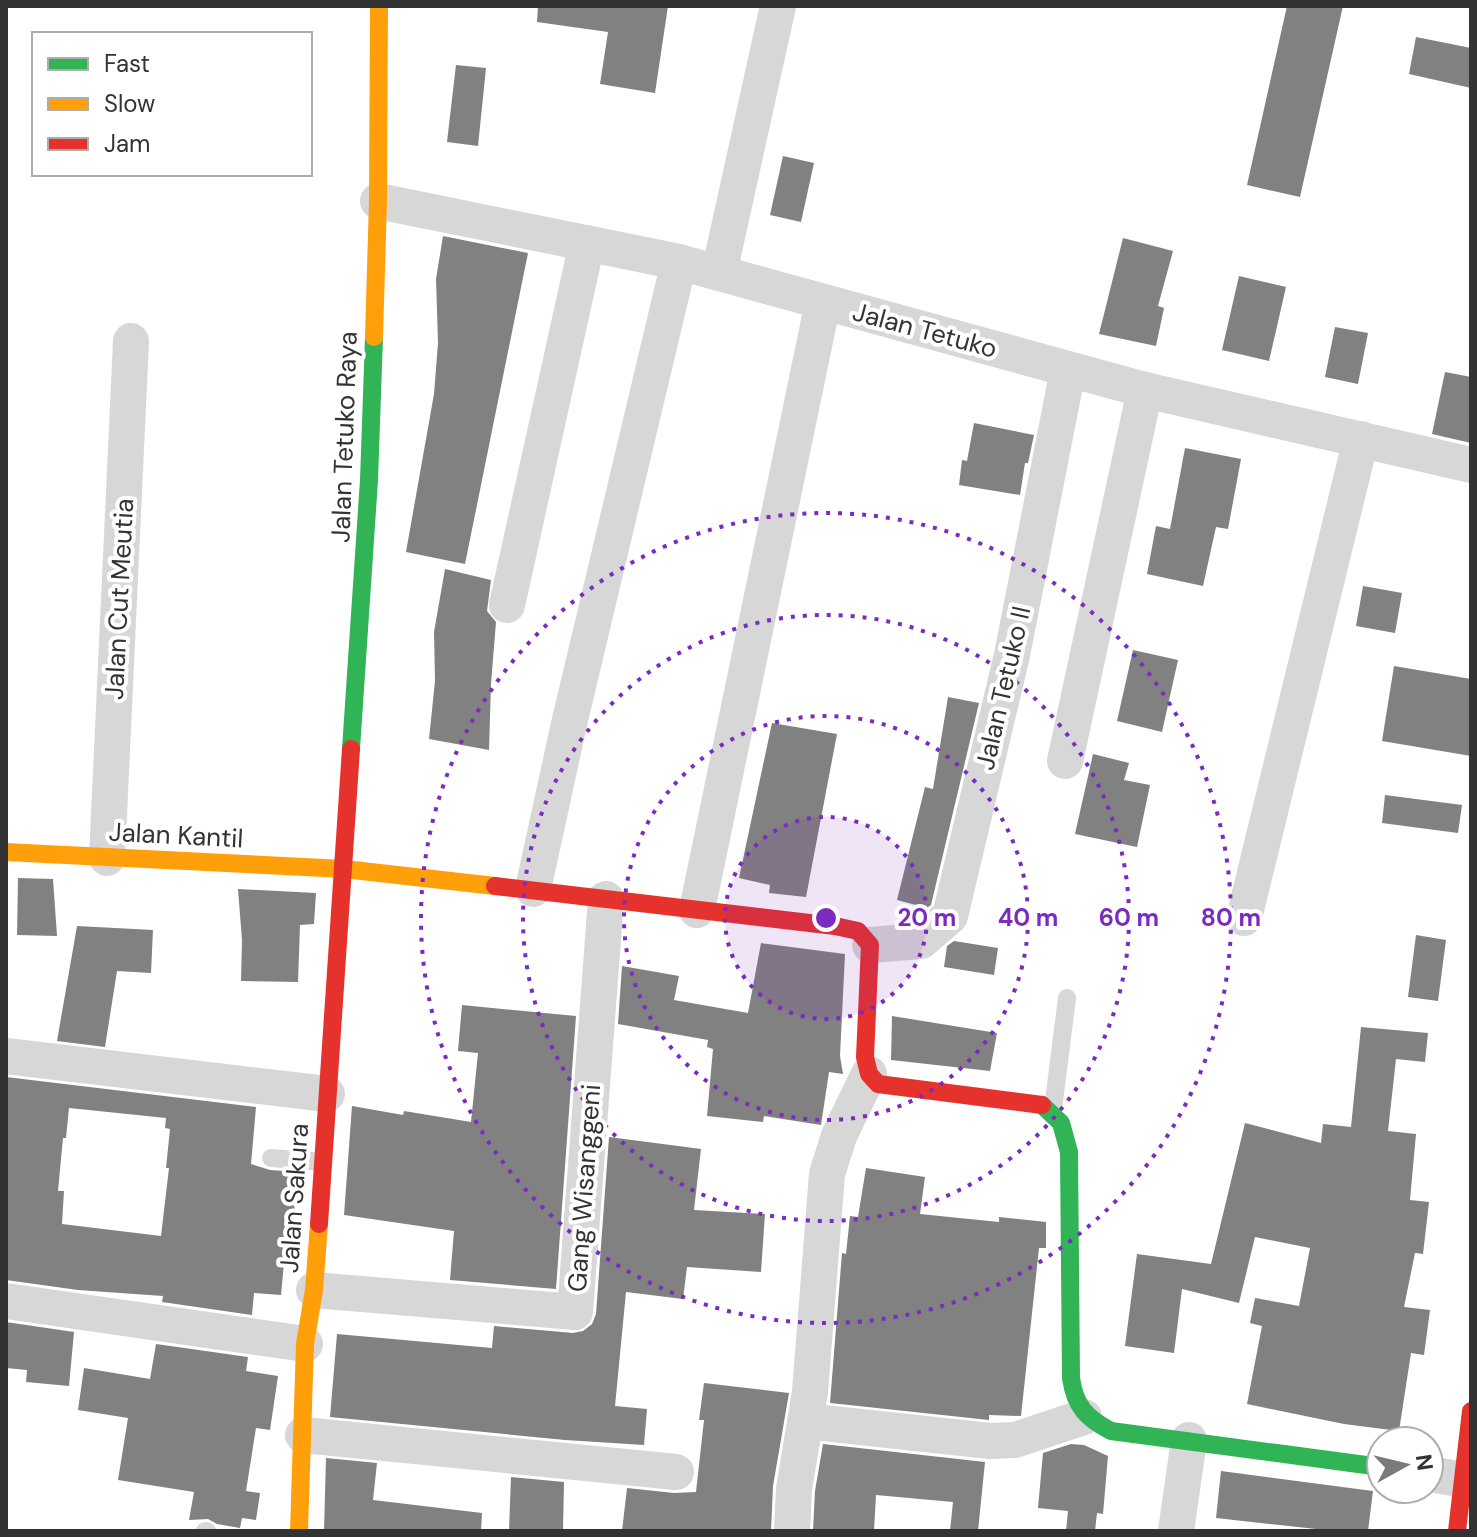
<svg xmlns="http://www.w3.org/2000/svg" width="1477" height="1537" viewBox="0 0 1477 1537" font-family="'DM Sans',sans-serif">
	<rect width="100%" height="100%" fill="#fff"/>
	<!-- building -->
	<g fill="#818181" fill-rule="evenodd">
		<path d="M538,6H668L655,93L600,84L608,32L537,22Z"/>
		<path d="M1287,6H1343L1300,197L1247,185Z"/>
		<path d="M1416,37L1471,48V88L1409,74Z"/>
		<path d="M456,65L486,68L478,146L447,142Z"/>
		<path d="M783,156L814,163L801,222L770,215Z"/>
		<path d="M443,236L528,253L465,564L406,552L434,394L438,343L436,279Z"/>
		<path d="M1123,238L1173,251L1158,306L1164,308L1156,346L1099,334Z"/>
		<path d="M1239,276L1286,287L1269,361L1222,350Z"/>
		<path d="M1335,327L1368,333L1358,384L1325,377Z"/>
		<path d="M1445,372L1471,377V443L1432,434Z"/>
		<path d="M974,423L1034,435L1028,463H1025L1020,495L959,485L962,460L967,461Z"/>
		<path d="M1185,448L1241,459L1228,529L1216,527L1203,586L1147,574L1156,526L1170,529Z"/>
		<path d="M445,569L491,580L487,611L496,622L491,684L489,750L429,739L435,681L434,632Z"/>
		<path d="M1363,586L1402,593L1395,633L1356,626Z"/>
		<path d="M1133,650L1178,660L1162,732L1117,721Z"/>
		<path d="M1394,666L1471,679V756L1382,741Z"/>
		<path d="M948,697L979,703L931,905L927,908L897,900L925,787L933,789Z"/>
		<path d="M772,723L837,734L806,897L769,893L770,885L739,878Z"/>
		<path d="M1093,754L1129,763L1124,780L1150,785L1137,847L1075,834Z"/>
		<path d="M1385,795L1462,805L1458,833L1382,823Z"/>
		<path d="M18,878L53,879L57,936L17,935Z"/>
		<path d="M238,889L316,893L314,924L300,925L298,982L241,981L242,940Z"/>
		<path d="M77,926L153,930L151,973L117,971L105,1047L57,1041Z"/>
		<path d="M1416,935L1446,940L1438,1001L1408,997Z"/>
		<path d="M954,941L998,948L994,975L944,967L947,946Z"/>
		<path d="M761,943L845,954L840,1056L843,1074L829,1072L821,1125L764,1116L763,1122L707,1116L713,1049L707,1047L708,1040L618,1024L622,966L679,976L674,1000L748,1013Z"/>
		<path d="M462,1005L576,1016L556,1289L450,1280L454,1231L344,1215L352,1106L403,1115L404,1111L471,1122L478,1053L458,1051Z"/>
		<path d="M892,1016L997,1033L990,1071L891,1060Z"/>
		<path d="M1361,1027L1428,1033L1425,1062L1396,1059L1388,1131L1416,1134L1410,1200L1429,1202L1423,1254L1415,1253L1404,1307L1430,1310L1424,1355L1411,1353L1399,1431L1344,1424L1247,1404L1262,1326L1250,1323L1255,1298L1299,1306L1310,1248L1255,1237L1239,1303L1182,1289L1174,1353L1125,1346L1137,1254L1211,1264L1245,1123L1321,1143L1323,1124L1351,1127Z"/>
		<path d="M6,1077L256,1107L251,1164L270,1170L297,1172L292,1243L286,1242L281,1295L254,1293L252,1315L162,1302L163,1296L78,1290L6,1280ZM69,1108L166,1118L165,1128L170,1129L166,1168H169L161,1236L62,1224L64,1191H58L63,1138H66Z"/>
		<path d="M609,1137L701,1149L694,1210L765,1214L761,1272L687,1267L683,1299L626,1292L615,1406L647,1409L644,1445L565,1440L330,1417L337,1334L492,1348L494,1326L573,1333L583,1331L592,1324L596,1314Z"/>
		<path d="M866,1168L925,1177L920,1214L999,1222V1217L1046,1222V1248H1039L1021,1416L989,1415V1420L830,1403L842,1253L846,1254L850,1216L858,1217Z"/>
		<path d="M6,1322L74,1332L69,1386L26,1382L27,1370L6,1368Z"/>
		<path d="M156,1344L248,1357L246,1371L278,1376L270,1430L256,1428L246,1491L260,1493L256,1520L242,1518L240,1528L217,1524L208,1519L189,1520L194,1492L118,1480L128,1418L78,1410L84,1368L150,1379Z"/>
		<path d="M704,1383L789,1393L773,1486L771,1531H622L627,1488L674,1493L696,1492L704,1420H699Z"/>
		<path d="M823,1444L985,1462L978,1531H950L953,1502L876,1495L874,1531H813L815,1491Z"/>
		<path d="M1071,1444L1084,1445L1108,1456L1103,1514L1097,1513L1095,1531H1066L1068,1511L1038,1508L1043,1453Z"/>
		<path d="M326,1458L377,1463L373,1500L482,1513L481,1531H324Z"/>
		<path d="M1221,1471L1373,1491L1368,1531H1334L1216,1518Z"/>
		<path d="M511,1477L564,1482L563,1531H509Z"/>
	</g>
	<g fill="none" stroke-linecap="round" stroke-linejoin="round">
		<!-- lane -->
		<g stroke="#d7d7d7" stroke-width="18">
			<path d="M1053,1109L1067,998"/>
			<path d="M271,1158L323,1162"/>
			<path d="M205,1531H207"/>
		</g>
		<!-- street -->
		<g stroke="#d7d7d7" stroke-width="36">
			<path d="M378,201L679,262L1145,390L1471,465"/>
			<path d="M719,273L778,6"/>
			<path d="M507,605L587,243"/>
			<path d="M1065,761L1145,390"/>
			<path d="M107,858L131,341"/>
			<path d="M533,889L569,724L679,262"/>
			<path d="M697,910L823,302"/>
			<path d="M1244,918L1361,439"/>
			<path d="M870,945L921,941L950,916L1012,655L1068,370"/>
			<path d="M6,1056L327,1094"/>
			<path d="M314,1290L575,1312L606,899"/>
			<path d="M6,1301L305,1344"/>
			<path d="M805,1421L990,1441L1015,1440L1084,1417"/>
			<path d="M303,1435L676,1472"/>
			<path d="M1429,1474L1471,1481"/>
			<path d="M792,1531L794,1489L810,1392L827,1174L839,1136L869,1074"/>
			<path d="M1176,1531L1189,1440"/>
		</g>
		<!-- fast -->
		<g stroke="#30b455" stroke-width="18">
			<path d="M351,749L369,480L374,337"/>
			<path d="M1042,1105L1061,1123L1069,1152L1071,1378C1075,1406 1086,1418 1111,1431L1381,1467"/>
		</g>
		<!-- slow -->
		<g stroke="#ff9f0a" stroke-width="18">
			<path d="M374,337L378,201L379,6"/>
			<path d="M6,852L344,869L495,886"/>
			<path d="M299,1531L305,1344L314,1290L319,1224"/>
		</g>
		<!-- jam -->
		<g stroke="#e5322d" stroke-width="18">
			<path d="M495,886L835,926L858,931L870,945L865,1057L869,1074L878,1084L1042,1105"/>
			<path d="M319,1224L351,749"/>
			<path d="M1457,1531L1471,1411"/>
		</g>
	</g>
	<!-- distance rings -->
	<circle cx="826" cy="918" r="101" fill="#7b2cbf" fill-opacity=".12"/>
	<g fill="none" stroke="#7b2cbf" stroke-width="4" stroke-dasharray="4 8">
		<circle cx="826" cy="918" r="101"/>
		<circle cx="826" cy="918" r="202"/>
		<circle cx="826" cy="918" r="303"/>
		<circle cx="826" cy="918" r="405"/>
	</g>
	<g text-anchor="middle" stroke-width="8" stroke-linejoin="round" paint-order="stroke">
		<!-- street labels -->
		<g font-size="26" fill="#333" stroke="#fff">
			<text transform="translate(925 330) rotate(15)" y="9">Jalan Tetuko</text>
			<text transform="translate(344 437) rotate(-88)" y="9">Jalan Tetuko Raya</text>
			<text transform="translate(119 599) rotate(-87)" y="9">Jalan Cut Meutia</text>
			<text transform="translate(1003 688) rotate(-77)" y="9">Jalan Tetuko II</text>
			<text transform="translate(176 835) rotate(3)" y="9">Jalan Kantil</text>
			<text transform="translate(584 1188) rotate(-86)" y="9">Gang Wisanggeni</text>
			<text transform="translate(294 1198) rotate(-86)" y="9">Jalan Sakura</text>
		</g>
	</g>
	<circle cx="826" cy="918" r="12" fill="#7b2cbf" stroke="#fff" stroke-width="4"/>
	<g font-size="24" text-anchor="middle" font-weight="bold" fill="#7b2cbf" stroke="#fff" stroke-width="8" stroke-linejoin="round" paint-order="stroke">
		<text x="927" y="926">20 m</text>
		<text x="1028" y="926">40 m</text>
		<text x="1129" y="926">60 m</text>
		<text x="1231" y="926">80 m</text>
	</g>
	<!-- border -->
	<rect width="1477" height="1537" fill="none" stroke="#333333" stroke-width="16"/>
	<!-- legend -->
	<rect x="32" y="32" width="280" height="144" fill="#ffffff" stroke="#adadad" stroke-width="2"/>
	<rect x="48" y="58" width="40" height="12" fill="#30b455" stroke="#adadad" stroke-width="2"/>
	<text x="104" y="72" font-size="24" fill="#333333">Fast</text>
	<rect x="48" y="98" width="40" height="12" fill="#ff9f0a" stroke="#adadad" stroke-width="2"/>
	<text x="104" y="112" font-size="24" fill="#333333">Slow</text>
	<rect x="48" y="138" width="40" height="12" fill="#e5322d" stroke="#adadad" stroke-width="2"/>
	<text x="104" y="152" font-size="24" fill="#333333">Jam</text>
	<!-- north arrow -->
	<g transform="translate(1405 1465) rotate(82)"><circle r="38" fill="#ffffff" stroke="#adadad" stroke-width="2"/>
	<path d="M0-6L14 30L0 20L-14 30Z" fill="#7a7a7a"/>
	<text y="-12" font-size="22" font-weight="bold" text-anchor="middle" fill="#333333">N</text>
	</g>
</svg>
